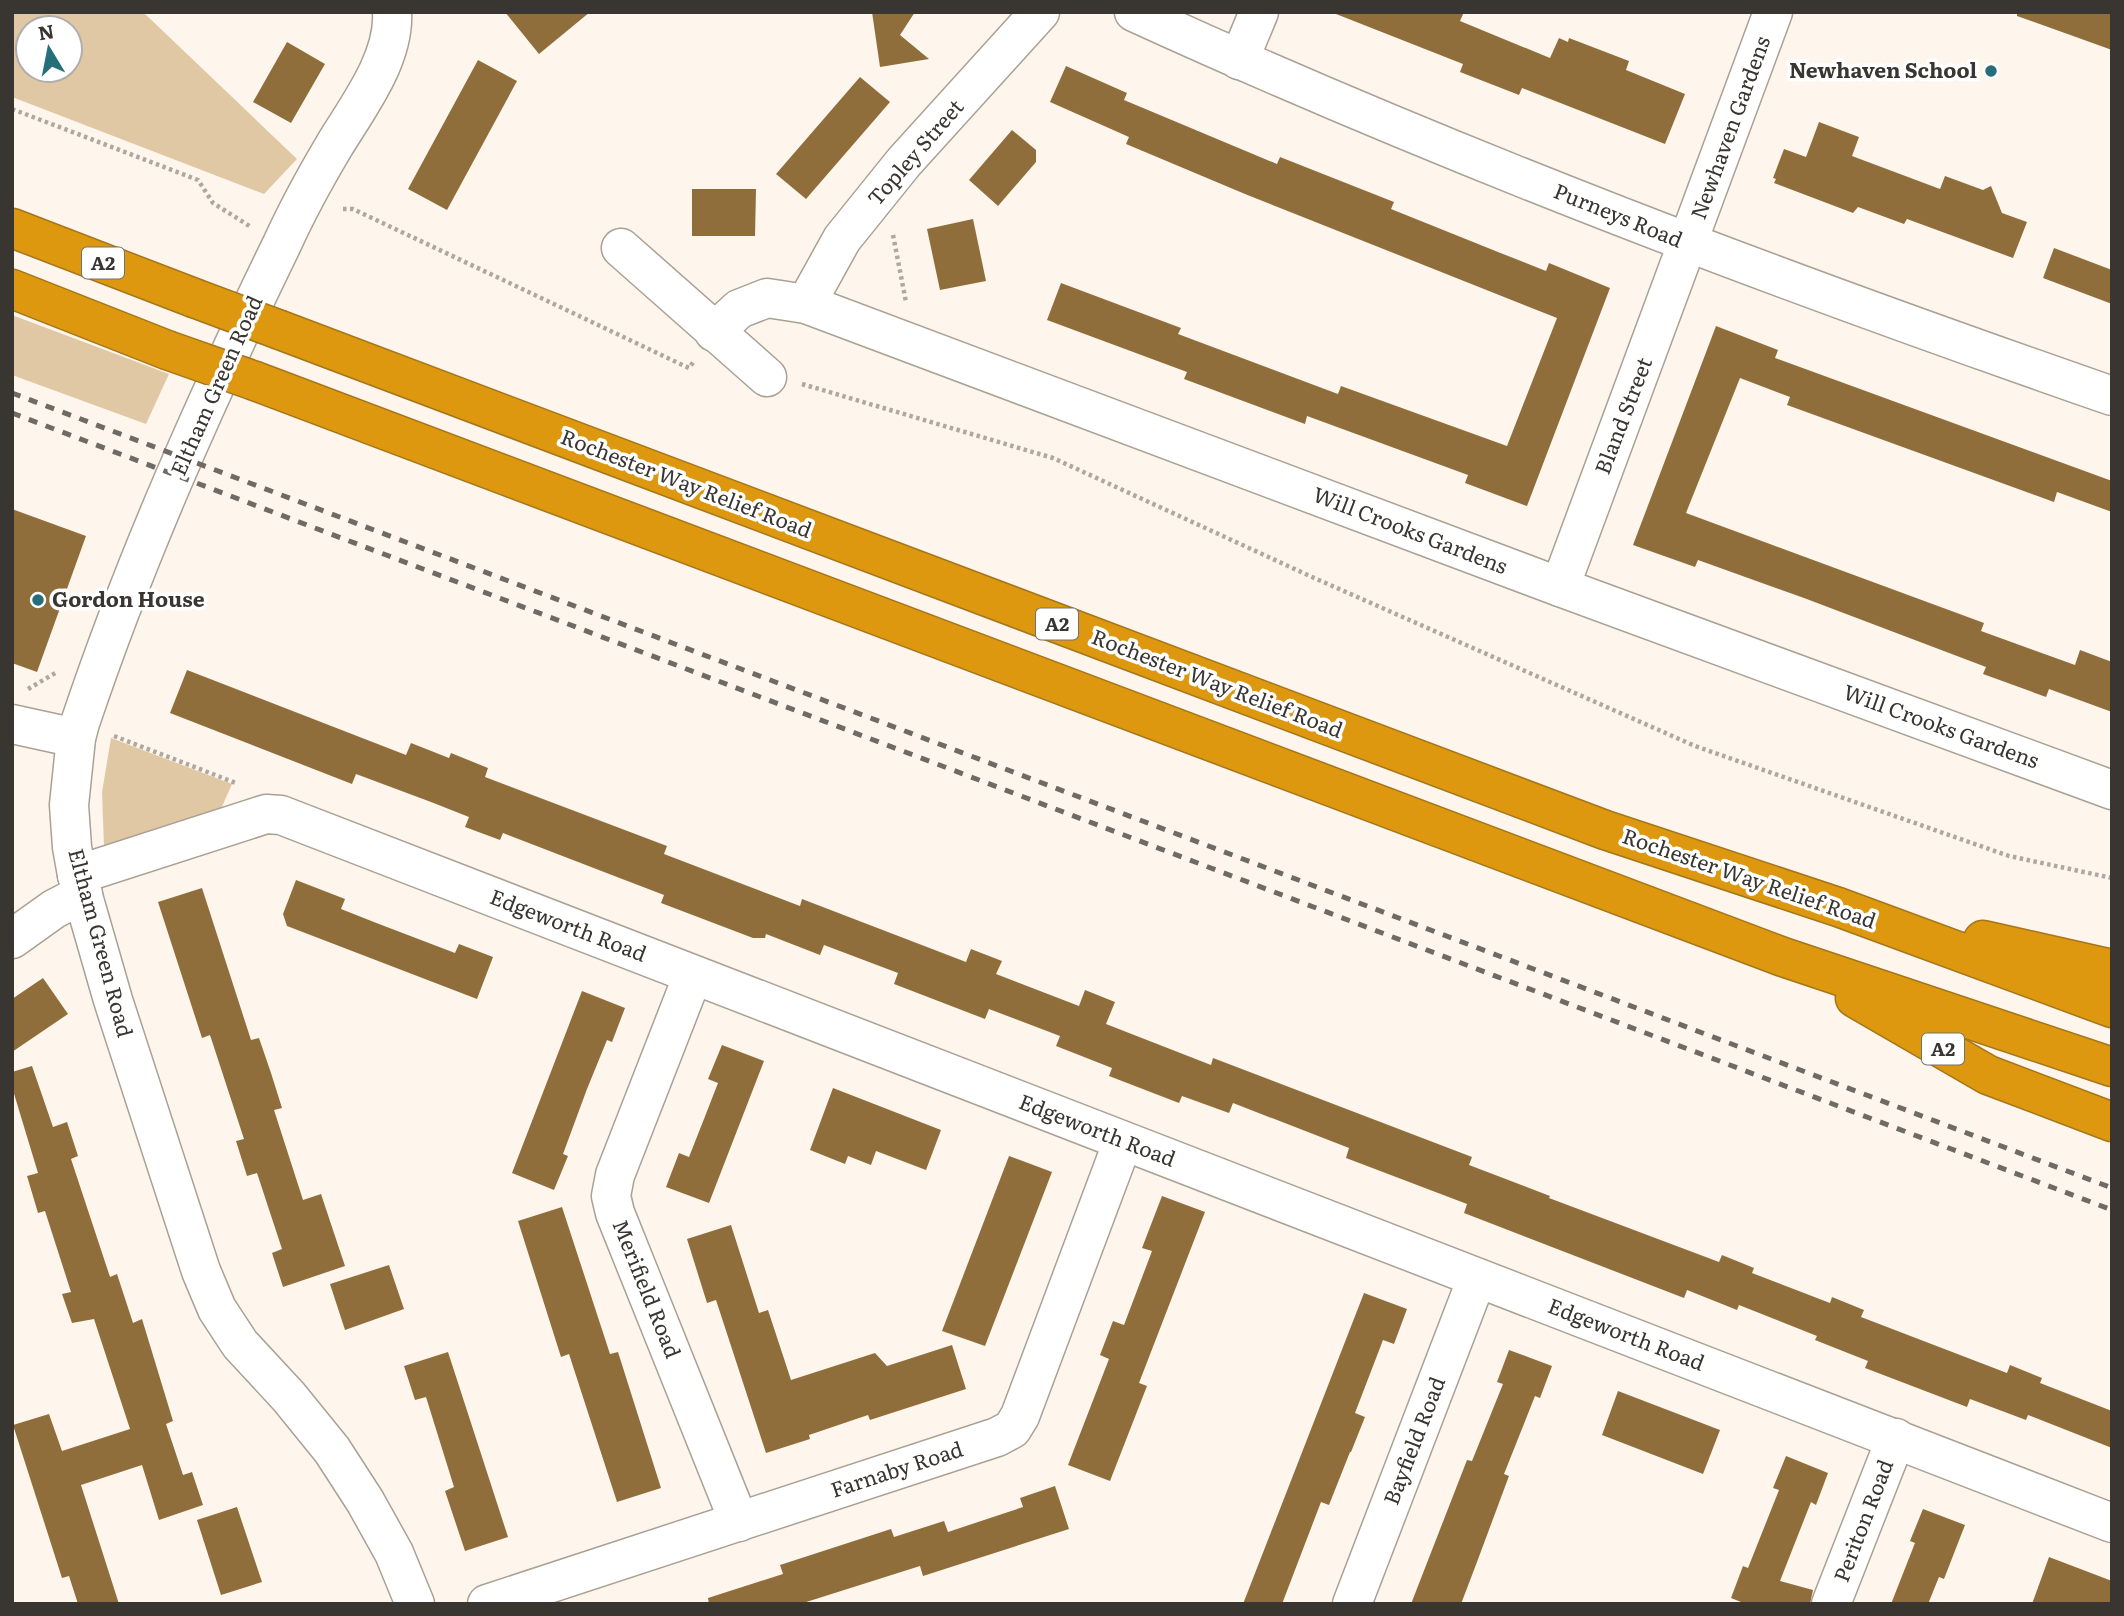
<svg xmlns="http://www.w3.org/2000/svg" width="2124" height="1616" viewBox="0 0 2124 1616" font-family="Literata,serif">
	<rect width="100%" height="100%" fill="#fef6ec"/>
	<!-- green -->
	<g fill="#e1c8a5" fill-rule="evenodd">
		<path d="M12,12H143L297,159L264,194L12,97ZM28,28H70V70H28Z"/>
		<path d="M12,315L169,374L146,424L12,375Z"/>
		<path d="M111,738L232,784L221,809L104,847L102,792Z"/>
	</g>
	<!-- building -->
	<g fill="#8f6e3c">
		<path d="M505,12H590L539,54Z"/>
		<path d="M872,12H915L900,35L929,59L880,67Z"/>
		<path d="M1336,12H1464L1460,21L1550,58L1559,38L1568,42L1569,38L1629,61L1626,70L1685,94L1665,144L1522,88L1519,95L1460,72L1463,64L1336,14Z"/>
		<path d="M2017,12H2112V50L2017,16Z"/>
		<path d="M287,42L325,64L291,123L253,102Z"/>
		<path d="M478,60L517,81L447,210L408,189Z"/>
		<path d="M1066,66L1127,93L1124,100L1277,164L1280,157L1394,202L1391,209L1498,252L1546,271L1549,263L1610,288L1527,506L1465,483L1468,475L1307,416L1305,424L1184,379L1187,372L1047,320L1061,283L1181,328L1178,334L1338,394L1341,386L1507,446L1557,318L1245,194L1126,144L1129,137L1050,102Z"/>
		<path d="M860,77L890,102L806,199L776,174Z"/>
		<path d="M1819,122L1859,137L1852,156L1940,189L1945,176L1983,190L1991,186L2002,213L2027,222L2013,258L1907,219L1904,224L1858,207L1853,213L1774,183L1776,179L1773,178L1784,149L1806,157Z"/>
		<path d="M1012,130L1036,150V162L998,206L969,180Z"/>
		<path d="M692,189H756L755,236H692Z"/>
		<path d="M973,219L986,281L940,290L927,229Z"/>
		<path d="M2054,248L2112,270V304L2043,278Z"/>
		<path d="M1716,326L1778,350L1775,358L2112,481V512L2057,492L2054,502L1787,405L1790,397L1740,378L1686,513L1984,623L1981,631L2075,665L2080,650L2112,662V712L2049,689L2046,697L1983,674L1986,667L1804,598L1698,560L1695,567L1633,545Z"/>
		<path d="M12,509L86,536L37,672L12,663Z"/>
		<path d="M187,670L406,755L411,743L449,758L451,753L488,768L485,777L667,846L664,854L800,906L802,899L966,962L971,949L1002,961L996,974L1079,1006L1085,990L1115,1002L1106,1024L1211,1065L1213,1058L1472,1157L1469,1165L1550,1196L1549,1198L1719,1262L1722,1255L1754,1268L1752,1273L1830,1303L1832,1297L1864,1310L1861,1317L2007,1373L2010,1365L2042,1378L2040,1383L2112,1411V1448L2028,1415L2026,1420L1970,1399L1967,1407L1865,1368L1868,1361L1815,1340L1817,1336L1739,1305L1737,1310L1687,1290L1684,1298L1464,1213L1467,1204L1346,1158L1349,1148L1233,1103L1229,1113L1182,1096L1179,1103L1109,1076L1112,1068L1056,1046L1060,1036L989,1009L985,1019L894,984L898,973L824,945L820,955L766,934L765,938H753L661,903L664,895L617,877L503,833L500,840L465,827L469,817L431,802L356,774L352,784L170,713Z"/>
		<path d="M296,880L345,899L341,909L379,924L455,953L459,944L493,957L477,999L287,926L283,914Z"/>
		<path d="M202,888L251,1040L259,1038L271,1073L282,1108L274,1110L303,1200L321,1194L345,1266L283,1287L272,1253L282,1249L257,1173L247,1176L236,1141L244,1139L210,1035L202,1038L158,902Z"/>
		<path d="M43,978L68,1014L12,1052V999Z"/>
		<path d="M582,991L625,1008L612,1042L607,1040L587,1089L563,1154L568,1156L554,1190L512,1173Z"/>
		<path d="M722,1045L764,1061L709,1203L666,1187L679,1153L689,1157L704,1119L718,1083L708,1079Z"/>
		<path d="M32,1066L53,1127L67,1122L78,1156L71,1159L110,1277L117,1274L133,1323L142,1319L173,1421L166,1424L183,1475L192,1472L203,1505L159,1520L142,1465L81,1485L119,1604H78L69,1576L62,1578L13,1425L49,1414L62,1451L130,1429L94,1319L72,1323L62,1294L71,1292L45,1211L38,1213L27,1176L38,1173L12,1087V1072Z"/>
		<path d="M833,1088L941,1130L926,1170L876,1151L871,1165L848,1156L845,1164L810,1150Z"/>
		<path d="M1009,1156L1052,1172L985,1346L942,1331Z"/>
		<path d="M1162,1196L1205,1212L1139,1383L1147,1386L1110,1481L1068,1465L1109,1359L1100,1355L1113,1321L1124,1325L1152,1251L1142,1248Z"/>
		<path d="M562,1207L610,1354L618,1352L661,1488L617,1502L569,1354L561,1357L518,1221Z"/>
		<path d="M731,1225L759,1313L768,1310L791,1380L875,1353L887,1366L952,1345L966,1389L870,1420L868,1415L809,1435L810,1439L766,1453L716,1300L707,1303L687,1239Z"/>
		<path d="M389,1265L404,1309L345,1330L330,1284Z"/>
		<path d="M1364,1293L1407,1309L1394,1344L1383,1340L1355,1413L1365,1417L1351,1452H1350L1329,1505L1321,1502L1282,1604H1243Z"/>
		<path d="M1509,1350L1552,1366L1540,1398L1535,1396L1504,1474L1509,1476L1477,1562L1461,1604H1411L1467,1460L1472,1461L1503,1384L1497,1382Z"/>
		<path d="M448,1352L508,1537L465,1551L445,1491L454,1487L426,1397L415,1400L404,1366Z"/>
		<path d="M1618,1391L1720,1430L1703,1474L1602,1435Z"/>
		<path d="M1786,1456L1828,1473L1816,1505L1811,1502L1780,1581L1813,1590L1810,1604H1746L1731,1598L1743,1566L1748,1568L1779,1490L1773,1488Z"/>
		<path d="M1055,1486L1069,1529L923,1576L920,1566L800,1604H709L708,1598L783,1574L780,1565L891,1529L894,1537L944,1521L948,1532L1023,1507L1020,1498Z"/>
		<path d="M237,1507L262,1582L221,1595L197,1520Z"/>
		<path d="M1923,1509L1965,1525L1944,1579L1939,1577L1928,1604H1891L1915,1543L1910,1541Z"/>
		<path d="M2049,1557L2112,1581V1604H2032Z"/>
	</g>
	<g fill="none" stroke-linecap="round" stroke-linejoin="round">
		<defs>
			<g id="minor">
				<path d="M392,12C395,59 357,108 334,146C315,178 297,211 282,244C206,400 135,559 80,723L76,738L69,805L72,847L77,875L113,1000L201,1271L217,1309L240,1344L289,1397L332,1450L365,1501L394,1553L415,1604"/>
				<path d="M1134,12C1453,158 1781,281 2112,396"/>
				<path d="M1239,60L1259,12"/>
				<path d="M621,248L767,377"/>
				<path d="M806,304L842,239L904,162L1040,12"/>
				<path d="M714,332L739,309L767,298L806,304L1560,587L2112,790"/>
				<path d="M1560,587L1773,12"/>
				<path d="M12,724L76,738"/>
				<path d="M77,875L266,814L281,815L2112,1523"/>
				<path d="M12,939L54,909L83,894"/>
				<path d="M693,975L615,1175L611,1196L615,1213L739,1522"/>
				<path d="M487,1604L997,1437L1012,1429L1020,1416L1123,1141"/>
				<path d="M1352,1604L1477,1278"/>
				<path d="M1831,1604L1896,1438"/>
			</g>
			<g id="highway">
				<path d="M12,228L194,298"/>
				<path d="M12,289L167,350"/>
				<path d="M280,330L1605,830L1838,907L2112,1008"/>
				<path d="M255,381L1783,957L2112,1067"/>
				<path d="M1983,940L2112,969"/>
				<path d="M1855,998L1988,1075L2112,1122"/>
			</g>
		</defs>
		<!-- minor casing -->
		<use href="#minor" stroke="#aaa194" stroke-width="41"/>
		<!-- highway casing -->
		<use href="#highway" stroke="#a4751b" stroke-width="41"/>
		<!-- path -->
		<g stroke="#aea8a0" stroke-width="4.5" stroke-dasharray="3.5 3.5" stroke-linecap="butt">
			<path d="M12,109L198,180L213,203L251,227"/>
			<path d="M343,209H353L689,368L694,361"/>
			<path d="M893,235L906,302"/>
			<path d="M802,384L1053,458L1312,577L1695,746L2009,856L2112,878"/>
			<path d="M28,689L57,672"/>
			<path d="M114,736L236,783"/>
		</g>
		<!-- minor -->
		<use href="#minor" stroke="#fff" stroke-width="38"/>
		<!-- highway -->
		<use href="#highway" stroke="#dd980f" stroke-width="38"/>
		<!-- rail -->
		<g stroke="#6f6a64" stroke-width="5" stroke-dasharray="9 9" stroke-linecap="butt">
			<path d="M12,393L2112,1188"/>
			<path d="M12,413L2112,1210"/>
		</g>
		<defs>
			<g id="highway-bridge">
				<path d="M194,298L280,330"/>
				<path d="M167,350L255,381"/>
			</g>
		</defs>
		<!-- highway-bridge casing -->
		<use href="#highway-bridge" stroke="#a4751b" stroke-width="41" stroke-linecap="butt"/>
		<!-- highway-bridge -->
		<use href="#highway-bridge" stroke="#dd980f" stroke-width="38"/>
	</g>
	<!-- markers -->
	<g fill="#276e7b" stroke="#fff" stroke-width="2.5">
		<circle cx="1991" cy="71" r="7"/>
		<circle cx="38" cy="600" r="7"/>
	</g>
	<g text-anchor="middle" stroke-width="7" stroke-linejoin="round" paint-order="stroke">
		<!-- shield labels -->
		<g fill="#fff" stroke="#74726e" stroke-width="2">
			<rect x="82" y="247.5" width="42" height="31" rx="5"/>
			<rect x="1036" y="608.5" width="42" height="31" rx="5"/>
			<rect x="1922" y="1033.5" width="42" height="31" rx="5"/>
		</g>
		<g font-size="19" font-weight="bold" fill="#393530">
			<text x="103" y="270">A2</text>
			<text x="1057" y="631">A2</text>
			<text x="1943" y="1056">A2</text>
		</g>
		<!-- poi labels -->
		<g font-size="21" font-weight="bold" fill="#393530" stroke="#fff" text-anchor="end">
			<text x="1977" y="78">Newhaven School</text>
			<text x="52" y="607" text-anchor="start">Gordon House</text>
		</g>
		<!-- street labels -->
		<g font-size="21" fill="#393530" stroke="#fff">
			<text transform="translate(1731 128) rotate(-70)" y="7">Newhaven Gardens</text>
			<text transform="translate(916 153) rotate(-49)" y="7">Topley Street</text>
			<text transform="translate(1618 216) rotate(22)" y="7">Purneys Road</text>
			<text transform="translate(217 386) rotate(-66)" y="7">Eltham Green Road</text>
			<text transform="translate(1624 416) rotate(-69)" y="7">Bland Street</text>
			<text transform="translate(686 484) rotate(21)" y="7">Rochester Way Relief Road</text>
			<text transform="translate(1410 531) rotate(21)" y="7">Will Crooks Gardens</text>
			<text transform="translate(1217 684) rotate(21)" y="7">Rochester Way Relief Road</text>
			<text transform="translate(1941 727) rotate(20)" y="7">Will Crooks Gardens</text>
			<text transform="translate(1749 879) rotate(19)" y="7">Rochester Way Relief Road</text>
			<text transform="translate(568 926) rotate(21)" y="7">Edgeworth Road</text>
			<text transform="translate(100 943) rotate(75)" y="7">Eltham Green Road</text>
			<text transform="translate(1097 1131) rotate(21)" y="7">Edgeworth Road</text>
			<text transform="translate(646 1289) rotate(68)" y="7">Merifield Road</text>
			<text transform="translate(1626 1335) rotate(21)" y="7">Edgeworth Road</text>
			<text transform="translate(1415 1441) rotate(-69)" y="7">Bayfield Road</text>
			<text transform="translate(897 1470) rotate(-18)" y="7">Farnaby Road</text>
			<text transform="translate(1864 1521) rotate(-69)" y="7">Periton Road</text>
		</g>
	</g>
	<!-- border -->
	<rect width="2124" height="1616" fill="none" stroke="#393530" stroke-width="28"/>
	<!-- north arrow -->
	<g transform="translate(49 49) rotate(350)"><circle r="33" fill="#ffffff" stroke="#b0aeac" stroke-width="2"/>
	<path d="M0-5L12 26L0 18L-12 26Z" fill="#276e7b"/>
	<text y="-10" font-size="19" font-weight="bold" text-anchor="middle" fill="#393530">N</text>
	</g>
</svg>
